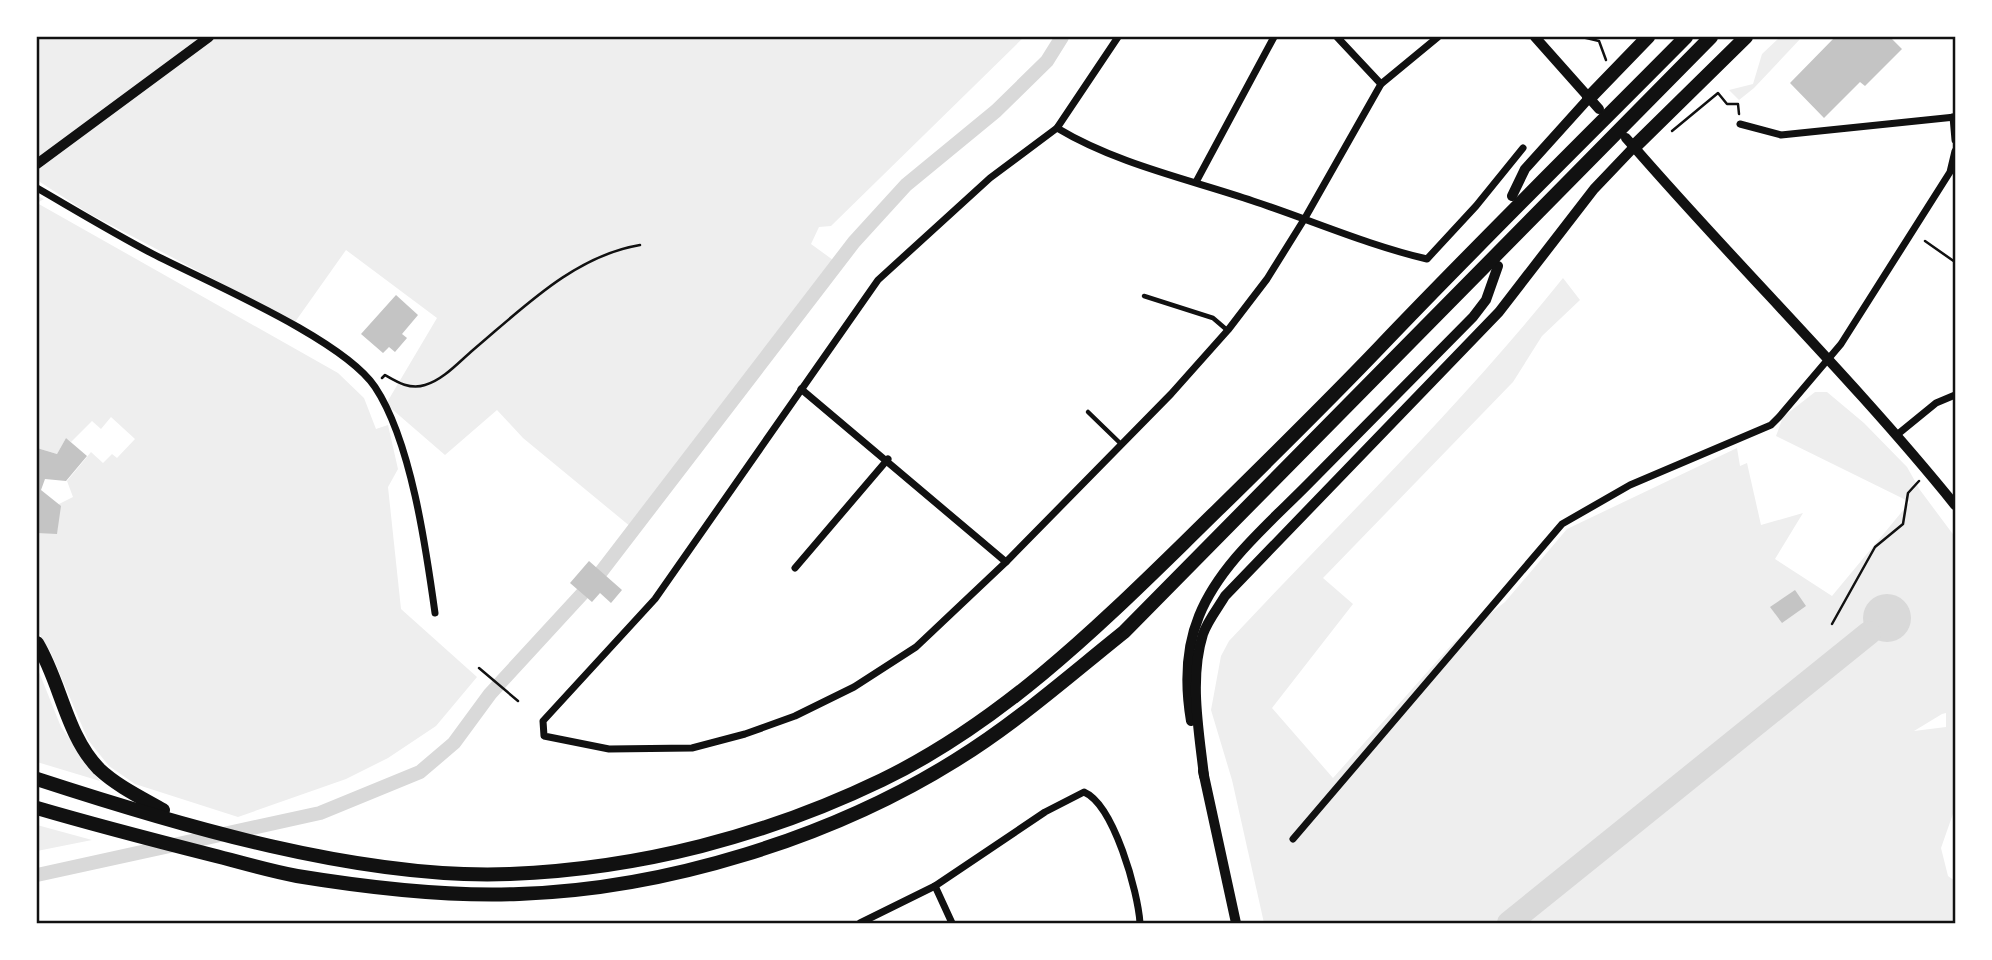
<svg xmlns="http://www.w3.org/2000/svg" width="1992" height="960" viewBox="0 0 1992 960" font-family="'Noto Sans',sans-serif">
	<rect width="100%" height="100%" fill="#fff"/>
	<!-- green -->
	<g fill="#eee" fill-rule="evenodd">
		<path d="M37,37H1024L831,226L819,227L811,244L833,260L631,527L523,438L497,410L445,455L386,404L437,318L346,250L295,322L88,213L40,182L37,178Z"/>
		<path d="M1780,37H1802L1754,88L1739,100L1729,90L1753,84L1762,54Z"/>
		<path d="M37,196L44,199L37,203L338,373L364,398L376,429L388,425L398,469L388,487L401,609L477,677L436,726L388,758L346,779L238,817L135,784L109,766L88,740L51,653L37,630V533H57L59,504L73,497L67,481L91,452L103,463L112,454L117,458L135,439L111,417L101,429L92,421L71,442L66,438L57,454L37,448Z"/>
		<path d="M1563,278L1580,300L1542,336L1513,382L1323,578L1353,604L1272,708L1333,778L1454,642L1505,602L1567,529L1737,448L1740,466L1747,463L1761,525L1803,513L1775,559L1832,596L1910,502L1776,436L1783,417L1815,392H1827L1864,423L1907,467L1920,490L1955,537V808L1941,848L1948,876L1955,881V923H1264L1232,780L1211,710L1221,656L1229,641C1341,521 1460,407 1563,278ZM1946,713V727L1914,731L1942,714Z"/>
		<path d="M37,667L61,727L100,781L37,762Z"/>
		<path d="M37,825L92,840L37,851Z"/>
	</g>
	<!-- water -->
	<circle fill="#d9d9d9" cx="1887" cy="618" r="24"/>
	<g fill="none" stroke-linecap="round" stroke-linejoin="round">
		<!-- canal -->
		<g stroke="#d9d9d9" stroke-width="14">
			<path d="M601,572L854,242L906,185L996,111L1047,61L1062,37"/>
			<path d="M37,875L320,813L420,772L454,743L490,694L582,594"/>
		</g>
		<!-- river -->
		<path stroke="#d9d9d9" stroke-width="24" d="M1509,923L1869,633"/>
	</g>
	<!-- building -->
	<g fill="#c4c4c4">
		<path d="M1835,37H1890L1902,49L1865,86L1860,82L1824,118L1790,83Z"/>
		<path d="M396,295L418,315L402,334L407,338L395,352L389,347L383,353L361,334Z"/>
		<path d="M66,438L87,456L66,481L45,479L41,490L61,506L57,534L37,533V448L57,454Z"/>
		<path d="M589,561L622,590L611,603L600,593L592,602L570,583Z"/>
		<path d="M1795,590L1806,606L1782,623L1770,607Z"/>
	</g>
	<g fill="none" stroke-linecap="round" stroke-linejoin="round">
		<!-- path -->
		<g stroke="#111" stroke-width="2.5">
			<path d="M1582,37L1599,41L1606,60"/>
			<path d="M1672,131L1718,93L1727,104H1738L1739,114"/>
			<path d="M1925,241L1955,262"/>
			<path d="M382,378L385,375C397,382 410,390 425,385C443,380 459,362 473,350C523,308 574,256 640,245"/>
			<path d="M1832,624L1875,547L1903,524L1908,493L1919,481"/>
			<path d="M479,668L518,701"/>
		</g>
		<!-- service -->
		<g stroke="#111" stroke-width="4.5">
			<path d="M1144,296L1213,318L1227,330"/>
			<path d="M1088,412L1120,443"/>
		</g>
		<!-- minor -->
		<g stroke="#111" stroke-width="7">
			<path d="M1118,37L1057,128L990,178L878,280L655,599L543,721L544,736L609,749L692,748L745,734L795,716L854,687L916,647L1006,562L1171,394L1228,330L1267,279L1305,218L1381,84L1438,37"/>
			<path d="M1337,37L1381,84"/>
			<path d="M1953,117L1955,140"/>
			<path d="M1740,124L1781,135L1955,117"/>
			<path d="M1057,128C1117,164 1188,179 1253,201C1311,220 1367,245 1427,259L1476,206L1523,148"/>
			<path d="M1196,182L1274,37"/>
			<path d="M37,188C75,210 113,233 153,254C207,282 343,339 375,387C411,441 426,548 435,613"/>
			<path d="M801,389L1006,562"/>
			<path d="M1898,434L1936,403L1955,395"/>
			<path d="M795,568L888,459"/>
			<path d="M1293,839L1562,524L1630,485L1771,425L1779,417L1841,344L1950,172L1955,151"/>
			<path d="M935,886L952,923"/>
			<path d="M860,923L935,886L1045,812L1084,792C1114,805 1138,892 1140,923"/>
		</g>
		<!-- tertiary -->
		<path stroke="#111" stroke-width="10" d="M1634,147C1739,268 1854,380 1955,505"/>
		<!-- secondary -->
		<g stroke="#111" stroke-width="10">
			<path d="M1535,37L1599,109"/>
			<path d="M37,164L209,37"/>
			<path d="M1512,196L1525,169L1589,98"/>
			<path d="M1191,721C1185,685 1185,650 1199,616C1220,563 1272,521 1311,481C1365,426 1419,371 1473,317L1486,300L1498,266"/>
			<path d="M1203,771L1236,923"/>
			<path d="M1204,776C1199,731 1189,679 1203,634C1208,620 1218,608 1225,596L1499,312L1594,189L1634,147L1626,138"/>
		</g>
		<!-- trunk -->
		<g stroke="#111" stroke-width="14">
			<path d="M1589,98L1648,37"/>
			<path d="M1634,147L1746,37"/>
			<path d="M37,643C61,683 66,735 99,769C117,786 142,798 163,810"/>
			<path d="M37,779C178,825 361,880 510,874C639,869 766,836 882,780C998,724 1093,632 1184,543C1250,478 1316,414 1380,347C1480,242 1584,140 1686,37"/>
			<path d="M37,808C95,825 153,840 212,855C240,862 269,871 297,876C370,888 445,897 519,894C666,889 831,838 956,760C1016,723 1069,676 1124,632L1711,37"/>
		</g>
	</g>
	<!-- border -->
	<rect width="1992" height="960" fill="none" stroke="#ffffff" stroke-width="77"/>
	<rect x="38" y="38" width="1916" height="884" fill="none" stroke="#111" stroke-width="2.5"/>
</svg>
